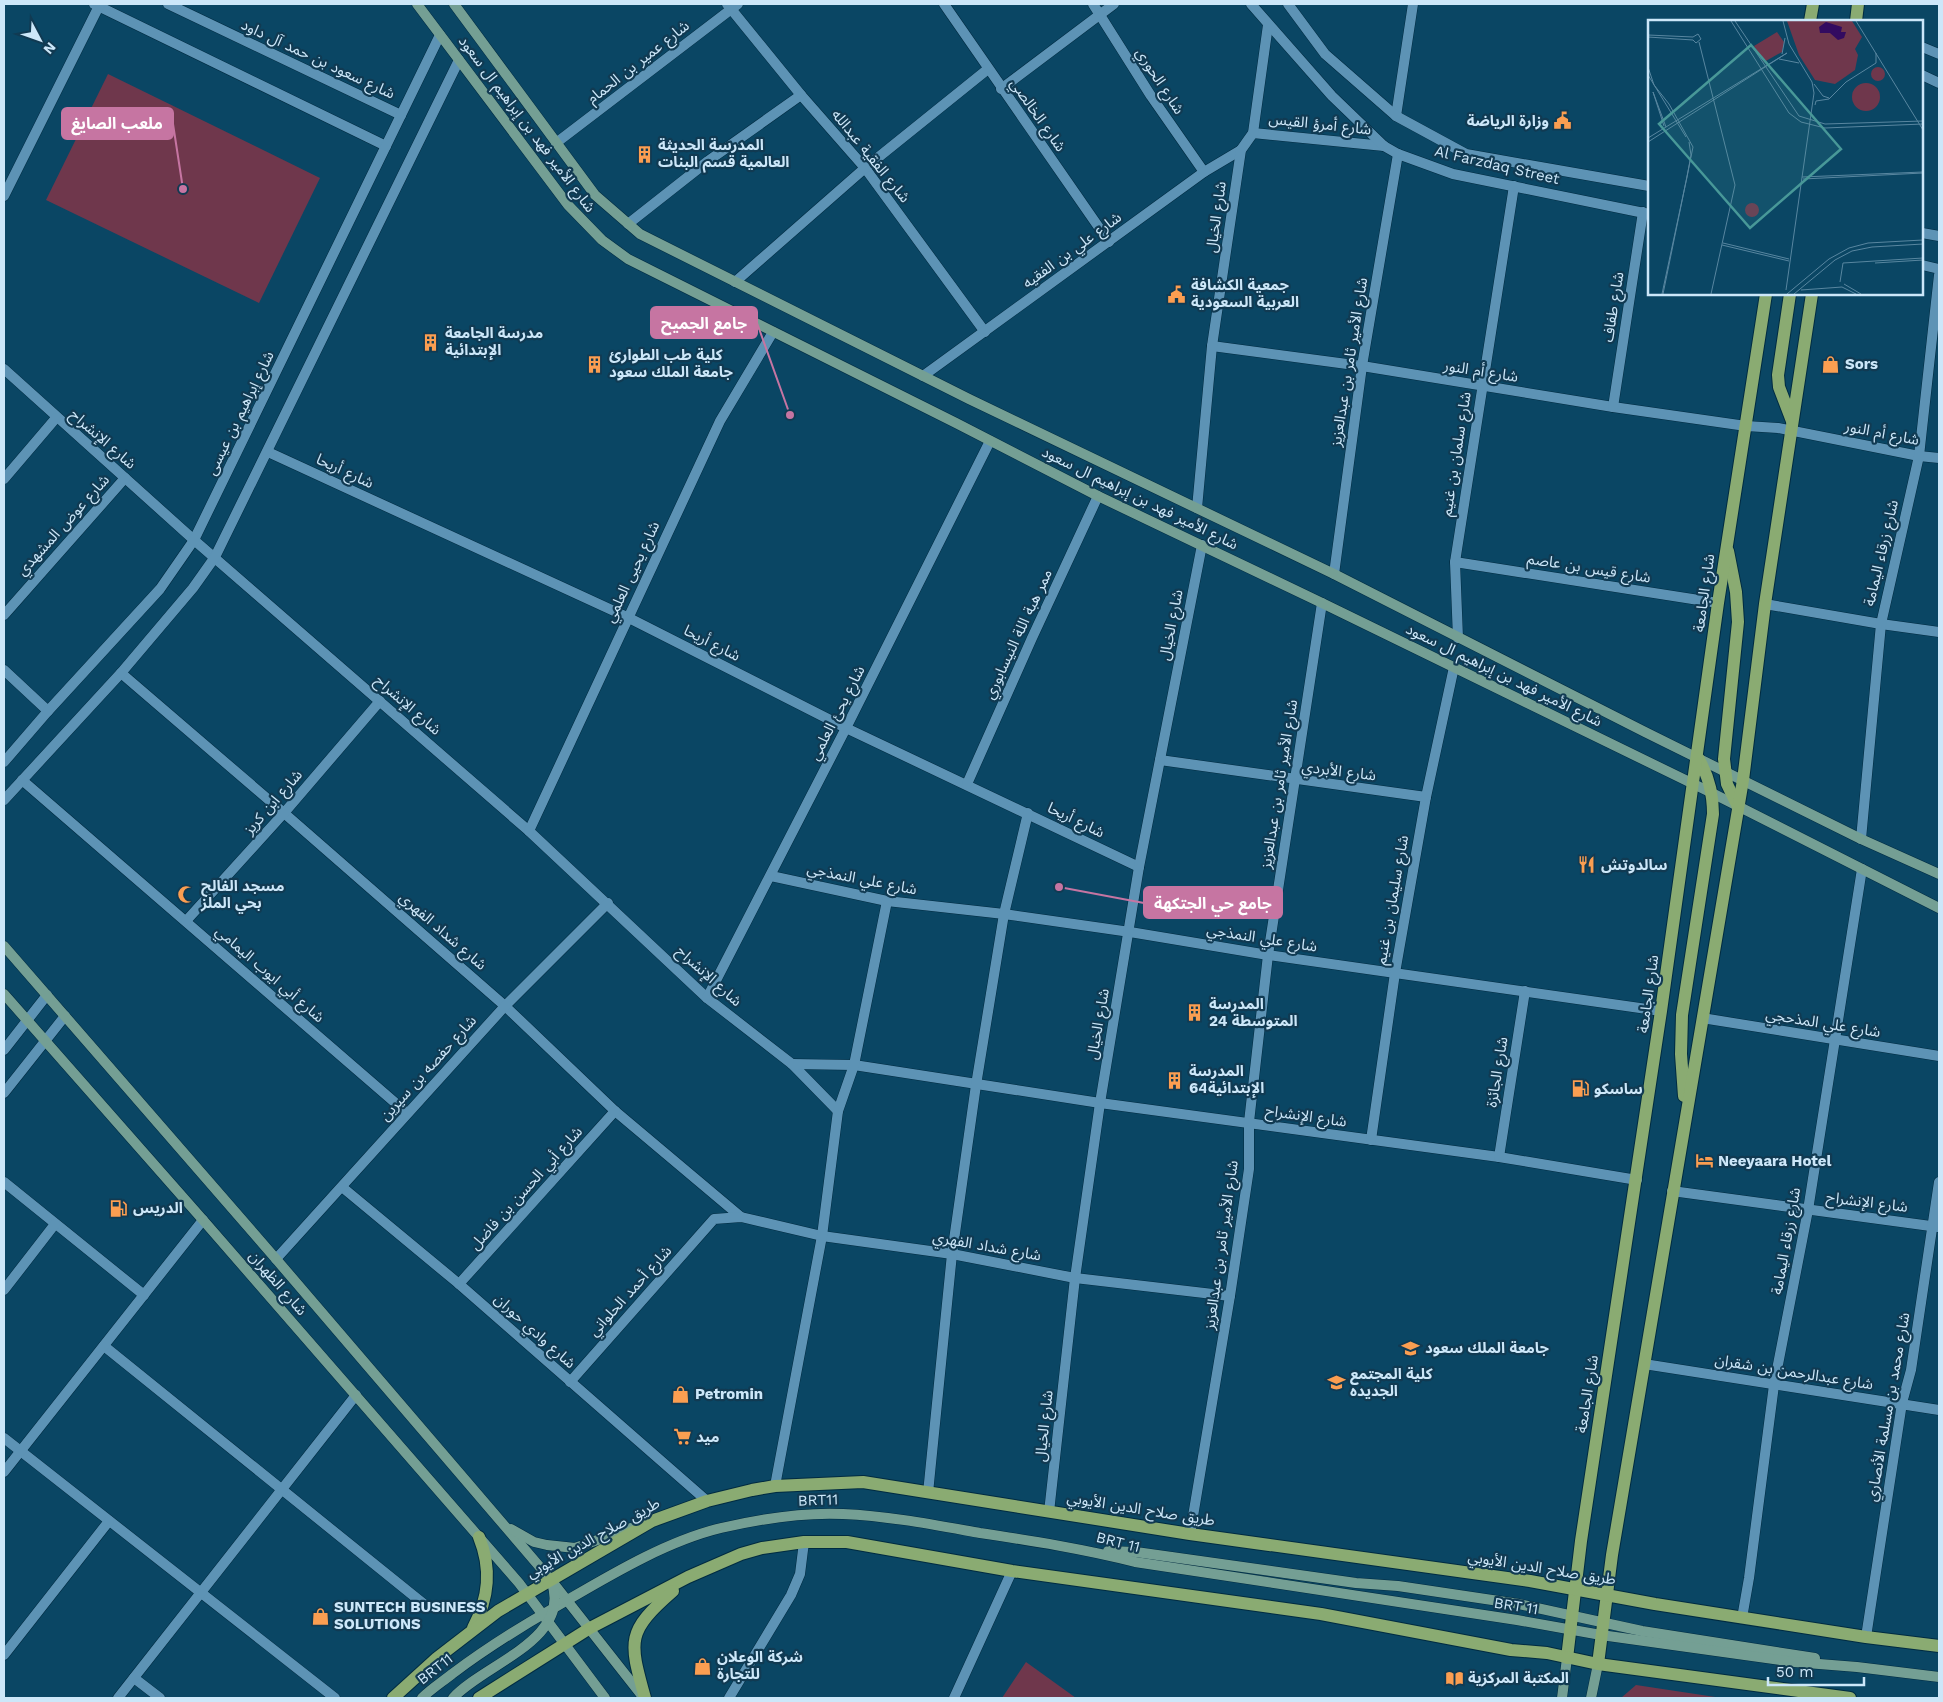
<svg xmlns="http://www.w3.org/2000/svg" width="1943" height="1702" viewBox="0 0 1943 1702" font-family="'Work Sans','Noto Sans Arabic',sans-serif">
	<rect width="100%" height="100%" fill="#0a4664"/>
	<!-- green -->
	<g fill="#6f374c">
		<path d="M108,74L320,178L259,303L46,200Z"/>
		<path d="M1026,1662L1076,1698H1002Z"/>
		<path d="M1636,1685L1722,1698H1621Z"/>
	</g>
	<g fill="none" stroke-linecap="round" stroke-linejoin="round">
		<defs>
			<g id="minor">
				<path d="M94,4L386,146"/>
				<path d="M168,4L401,115"/>
				<path d="M727,4L801,95L865,168L985,332"/>
				<path d="M944,4L1109,242"/>
				<path d="M1093,4L1151,96L1204,172"/>
				<path d="M1001,89L1114,4"/>
				<path d="M1396,116L1413,4"/>
				<path d="M1253,133L1384,146"/>
				<path d="M556,143L738,4"/>
				<path d="M4,196L100,4"/>
				<path d="M628,224L708,161L801,95"/>
				<path d="M735,282L865,168L988,69"/>
				<path d="M1212,346L1362,366L1613,407L1746,426L1778,428L1919,456L1939,458"/>
				<path d="M4,369L194,540L529,831L707,998L792,1064L838,1111"/>
				<path d="M923,376L1204,172L1241,150"/>
				<path d="M1613,407L1643,212"/>
				<path d="M268,452L627,617L846,728L1139,867"/>
				<path d="M4,479L56,418"/>
				<path d="M1197,508L1212,346L1241,150L1253,133L1268,25"/>
				<path d="M1455,562L1718,603"/>
				<path d="M1334,574L1362,366L1398,154"/>
				<path d="M1765,604L1881,624L1939,632"/>
				<path d="M4,615L125,478"/>
				<path d="M1458,638L1455,562L1514,186"/>
				<path d="M4,670L48,711"/>
				<path d="M121,673L284,813L505,1006L615,1111L741,1217"/>
				<path d="M1160,760L1426,797"/>
				<path d="M4,762L48,711L160,589L194,540L440,35"/>
				<path d="M22,780L407,1113"/>
				<path d="M967,784L1032,638L1098,496"/>
				<path d="M4,800L121,673L193,588L215,557L459,60"/>
				<path d="M529,831L720,421L773,332"/>
				<path d="M1861,839L1881,624L1919,456L1939,275"/>
				<path d="M771,876L887,901L1004,914L1130,932L1268,955L1661,1011"/>
				<path d="M186,921L284,813L380,701"/>
				<path d="M707,998L846,728L990,441"/>
				<path d="M1702,1018L1939,1056"/>
				<path d="M792,1064L854,1065L1100,1103L1499,1157L1637,1180"/>
				<path d="M1371,1140L1395,973L1426,797L1454,667"/>
				<path d="M1499,1157L1525,991"/>
				<path d="M4,1182L144,1295"/>
				<path d="M342,1187L459,1284L707,1501"/>
				<path d="M1672,1191L1938,1227"/>
				<path d="M276,1259L505,1006L608,903"/>
				<path d="M459,1284L615,1111"/>
				<path d="M4,1290L55,1224"/>
				<path d="M104,1346L425,1605"/>
				<path d="M1644,1364L1939,1410"/>
				<path d="M570,1382L714,1219L741,1217L822,1236L952,1254L1075,1278L1230,1296"/>
				<path d="M4,1438L335,1698"/>
				<path d="M4,1472L203,1220"/>
				<path d="M775,1486L822,1236L838,1111L854,1065L887,901"/>
				<path d="M928,1493L952,1254L976,1085L1004,914L1028,813"/>
				<path d="M1049,1512L1075,1278L1100,1103L1139,867L1202,545"/>
				<path d="M1190,1534L1230,1296L1249,1169V1122L1268,955L1322,603"/>
				<path d="M1742,1618L1749,1578L1774,1385L1808,1210L1862,869"/>
				<path d="M1866,1637L1902,1403L1911,1370L1939,1182"/>
				<path d="M4,1655L109,1521"/>
				<path d="M134,1678L160,1698"/>
				<path d="M118,1698L356,1395"/>
				<path d="M729,1698L791,1595L800,1574L804,1542"/>
				<path d="M954,1698L1012,1571"/>
			</g>
			<g id="tertiary">
				<path d="M1251,4L1332,96L1384,146L1398,154L1453,174L1649,214"/>
				<path d="M1288,4L1325,54L1396,116L1466,154L1649,186"/>
				<path d="M1922,47L1939,54"/>
				<path d="M1922,75L1939,83"/>
				<path d="M1922,233L1939,236"/>
				<path d="M1922,265L1939,269"/>
				<path d="M4,1050L47,995"/>
				<path d="M4,1093L65,1016"/>
			</g>
			<g id="secondary">
				<path d="M417,4L568,205L602,240L628,259L956,423L1098,496L1322,603L1712,793L1939,908"/>
				<path d="M454,4L595,195L640,234L969,399L1334,574L1645,732L1861,839L1939,874"/>
				<path d="M4,946L276,1259L551,1580L643,1697"/>
				<path d="M4,994L203,1220L519,1583L605,1698"/>
				<path d="M511,1529L534,1542L547,1545L575,1548L631,1528"/>
				<path d="M1108,1551L1136,1552L1356,1583L1398,1586L1519,1604L1642,1631L1815,1658"/>
				<path d="M422,1698C431,1689 442,1682 452,1674C484,1650 517,1629 552,1609C604,1579 663,1542 721,1528C760,1519 803,1512 843,1514C889,1516 935,1525 980,1533C1033,1541 1084,1549 1135,1562L1517,1620L1601,1635L1794,1662L1857,1667L1939,1677"/>
				<path d="M453,1698C484,1664 571,1640 552,1583"/>
				<path d="M1562,1698L1567,1658"/>
				<path d="M1591,1698L1598,1664"/>
			</g>
			<g id="primary">
				<path d="M1810,21L1813,4"/>
				<path d="M1856,21L1858,4"/>
				<path d="M1790,294L1778,375L1779,387L1792,421"/>
				<path d="M1728,551L1736,592L1738,622L1724,759L1727,784L1738,807"/>
				<path d="M1684,1096L1681,1054L1682,1015L1713,814C1713,793 1709,776 1698,758"/>
				<path d="M473,1628C489,1598 492,1569 479,1537"/>
				<path d="M1567,1658L1581,1541L1661,1011L1718,603L1766,294"/>
				<path d="M1598,1664L1612,1555L1743,780L1765,604L1812,294"/>
				<path d="M393,1698L437,1658L498,1611L652,1521L707,1501L752,1490L775,1486L863,1482L1190,1534L1530,1581L1655,1604L1866,1637L1939,1646"/>
				<path d="M479,1698L590,1628L688,1577L741,1554L762,1548L804,1542H847L1012,1571L1321,1614L1511,1650L1547,1653L1598,1664L1850,1698"/>
				<path d="M645,1698C629,1640 626,1632 673,1591"/>
			</g>
		</defs>
		<!-- minor casing -->
		<use href="#minor" stroke="#002b41" stroke-width="11"/>
		<!-- tertiary casing -->
		<use href="#tertiary" stroke="#002b41" stroke-width="11"/>
		<!-- secondary casing -->
		<use href="#secondary" stroke="#002b41" stroke-width="11"/>
		<!-- primary casing -->
		<use href="#primary" stroke="#002b41" stroke-width="14"/>
		<!-- minor -->
		<use href="#minor" stroke="#5d93b5" stroke-width="10"/>
		<!-- tertiary -->
		<use href="#tertiary" stroke="#5d93b5" stroke-width="10"/>
		<!-- secondary -->
		<use href="#secondary" stroke="#749f94" stroke-width="10"/>
		<!-- primary -->
		<use href="#primary" stroke="#8aab72" stroke-width="12"/>
	</g>
	<!-- icons -->
	<defs>
		<symbol id="civic-bare" viewBox="-9 -9 18 18"><path d="M-.6-6.5H3V-4.5H.6V-3L4-1V1h2V6H-6V1h2V-1L-.6-3ZM-1.2 2.5V6h2.4V2.5Z" fill="#fb9e51" stroke="#113a52" stroke-width="2.5" paint-order="stroke"/></symbol>
		<symbol id="building-bare" viewBox="-9 -9 18 18"><path d="M-4-6H4V6H1V3H-1V6H-4ZM-2.5-4.3h1.7v1.8h-1.7ZM.8-4.3h1.7v1.8H.8ZM-2.5-1h1.7V.8h-1.7ZM.8-1h1.7V.8H.8Z" fill="#fb9e51" stroke="#113a52" stroke-width="2.5" paint-order="stroke"/></symbol>
		<symbol id="shop-bare" viewBox="-9 -9 18 18"><path d="M-5-2.5h2.3a2.7 3.5 0 0 1 5.4 0H5L5.5 6h-11ZM-1.5-2.5h3a1.5 2.3 0 0 0-3 0Z" fill="#fb9e51" stroke="#113a52" stroke-width="2.5" paint-order="stroke"/></symbol>
		<symbol id="restaurant-bare" viewBox="-9 -9 18 18"><path d="M-5-6h1v4h1v-4h1v4h1v-4h1v5L-1.5 .5V6h-2V.5L-5-1ZM5-6V6H3V1.5H1.5Q1.5-4 5-6Z" fill="#fb9e51" stroke="#113a52" stroke-width="2.5" paint-order="stroke"/></symbol>
		<symbol id="mosque-bare" viewBox="-9 -9 18 18"><path d="M3.5-4.9A6 6 0 1 0 3.5 4.9A5 5 0 1 1 3.5-4.9Z" fill="#fb9e51" stroke="#113a52" stroke-width="2.5" paint-order="stroke"/></symbol>
		<symbol id="fuel-bare" viewBox="-9 -9 18 18"><path d="M-5.5-6h7V0h2V4h1.3V-2.5L3-4.5l.8-.8L6-3V5H2.5V1h-1V6h-7ZM-4.2-4.7v3.2H.2V-4.7Z" fill="#fb9e51" stroke="#113a52" stroke-width="2.5" paint-order="stroke"/></symbol>
		<symbol id="hotel-bare" viewBox="-9 -9 18 18"><path d="M-6-4.5h1.5V1H6V5H4.5V3h-9V5H-6ZM-4 0a1.8 1.8 0 1 1 3.6 0ZM.5 0V-2.5h3Q6-2.5 6 0Z" fill="#fb9e51" stroke="#113a52" stroke-width="2.5" paint-order="stroke"/></symbol>
		<symbol id="university-bare" viewBox="-9 -9 18 18"><path d="M0-5L7-2L0 1L-7-2ZM-4 1L0 2.5L4 1V4Q0 6-4 4Z" fill="#fb9e51" stroke="#113a52" stroke-width="2.5" paint-order="stroke"/></symbol>
		<symbol id="supermarket-bare" viewBox="-9 -9 18 18"><path d="M-6-5.5h2.5l.6 2H6L4.5 2H-2.5L-4.4-4H-6ZM-1.5 3.2a1.3 1.3 0 1 0 .1 0ZM3 3.2a1.3 1.3 0 1 0 .1 0Z" fill="#fb9e51" stroke="#113a52" stroke-width="2.5" paint-order="stroke"/></symbol>
		<symbol id="library-bare" viewBox="-9 -9 18 18"><path d="M-6-4Q-3-5.5-.7-3.5V5Q-3 3-6 4ZM6-4Q3-5.5 .7-3.5V5Q3 3 6 4Z" fill="#fb9e51" stroke="#113a52" stroke-width="2.5" paint-order="stroke"/></symbol>
	</defs>
	<g fill-rule="evenodd">
		<use href="#civic-bare" x="1550" y="108" width="25" height="25"/>
		<use href="#building-bare" x="632" y="142" width="25" height="25"/>
		<use href="#civic-bare" x="1164" y="282" width="25" height="25"/>
		<use href="#building-bare" x="418" y="330" width="25" height="25"/>
		<use href="#building-bare" x="582" y="352" width="25" height="25"/>
		<use href="#shop-bare" x="1818" y="352" width="25" height="25"/>
		<use href="#restaurant-bare" x="1574" y="852" width="25" height="25"/>
		<use href="#mosque-bare" x="174" y="882" width="25" height="25"/>
		<use href="#building-bare" x="1182" y="1000" width="25" height="25"/>
		<use href="#building-bare" x="1162" y="1068" width="25" height="25"/>
		<use href="#fuel-bare" x="1568" y="1076" width="25" height="25"/>
		<use href="#hotel-bare" x="1692" y="1148" width="25" height="25"/>
		<use href="#fuel-bare" x="106" y="1196" width="25" height="25"/>
		<use href="#university-bare" x="1398" y="1336" width="25" height="25"/>
		<use href="#university-bare" x="1324" y="1370" width="25" height="25"/>
		<use href="#shop-bare" x="668" y="1382" width="25" height="25"/>
		<use href="#supermarket-bare" x="670" y="1424" width="25" height="25"/>
		<use href="#shop-bare" x="308" y="1604" width="25" height="25"/>
		<use href="#shop-bare" x="690" y="1654" width="25" height="25"/>
		<use href="#library-bare" x="1442" y="1666" width="25" height="25"/>
	</g>
	<g text-anchor="middle" stroke-width="4.5" stroke-linejoin="round" paint-order="stroke">
		<!-- street labels -->
		<g font-size="15" fill="#cce7f9" stroke="#113a52">
			<text transform="translate(318 59) rotate(25)" y="5">شارع سعود بن حمد آل داود</text>
			<text transform="translate(638 62) rotate(-38)" y="5">شارع عمير بن الحمام</text>
			<text transform="translate(1160 81) rotate(57)" y="5">شارع الحوري</text>
			<text transform="translate(1038 115) rotate(55)" y="5">شارع الخالصي</text>
			<text transform="translate(527 124) rotate(53)" y="5">شارع الأمير فهد بن إبراهيم ال سعود</text>
			<text transform="translate(1320 124) rotate(6)" y="5">شارع أمرؤ القيس</text>
			<text transform="translate(871 156) rotate(51)" y="5">شارع الفقية عبدالله</text>
			<text transform="translate(1497 165) rotate(13)" y="5">Al Farzdaq Street</text>
			<text transform="translate(1216 217) rotate(-82)" y="5">شارع الخيال</text>
			<text transform="translate(1072 250) rotate(-36)" y="5">شارع علي بن الفقيه</text>
			<text transform="translate(1613 307) rotate(-81)" y="5">شارع طفاف</text>
			<text transform="translate(1349 362) rotate(-81)" y="5">شارع الأمير ثامر بن عبدالعزيز</text>
			<text transform="translate(1481 371) rotate(9)" y="5">شارع أم النور</text>
			<text transform="translate(240 413) rotate(-64)" y="5">شارع إبراهيم بن عيسى</text>
			<text transform="translate(1882 433) rotate(11)" y="5">شارع أم النور</text>
			<text transform="translate(103 439) rotate(41)" y="5">شارع الإنشراح</text>
			<text transform="translate(1456 454) rotate(-81)" y="5">شارع سلمان بن غنيم</text>
			<text transform="translate(345 471) rotate(25)" y="5">شارع أريحا</text>
			<text transform="translate(1140 498) rotate(26)" y="5">شارع الأمير فهد بن إبراهيم ال سعود</text>
			<text transform="translate(63 525) rotate(-48)" y="5">شارع عوض المشهدي</text>
			<text transform="translate(1881 553) rotate(-77)" y="5">شارع زرقاء اليمامة</text>
			<text transform="translate(1589 568) rotate(9)" y="5">شارع قيس بن عاصم</text>
			<text transform="translate(632 572) rotate(-65)" y="5">شارع يحيى العلمي</text>
			<text transform="translate(1704 593) rotate(-82)" y="5">شارع الجامعة</text>
			<text transform="translate(1171 625) rotate(-79)" y="5">شارع الخيال</text>
			<text transform="translate(1018 634) rotate(-65)" y="5">ممر هبة اللة النيسابوري</text>
			<text transform="translate(712 643) rotate(27)" y="5">شارع أريحا</text>
			<text transform="translate(1504 675) rotate(26)" y="5">شارع الأمير فهد بن إبراهيم ال سعود</text>
			<text transform="translate(408 705) rotate(41)" y="5">شارع الإنشراح</text>
			<text transform="translate(837 713) rotate(-63)" y="5">شارع يحئ العلمي</text>
			<text transform="translate(1339 771) rotate(7)" y="5">شارع الأبردي</text>
			<text transform="translate(1279 784) rotate(-81)" y="5">شارع الأمير ثامر بن عبدالعزيز</text>
			<text transform="translate(273 802) rotate(-49)" y="5">شارع ابن كريز</text>
			<text transform="translate(1076 820) rotate(26)" y="5">شارع أريحا</text>
			<text transform="translate(862 879) rotate(11)" y="5">شارع علي النمذجي</text>
			<text transform="translate(1392 900) rotate(-80)" y="5">شارع سليمان بن غنيم</text>
			<text transform="translate(443 931) rotate(41)" y="5">شارع شداد الفهري</text>
			<text transform="translate(1262 938) rotate(9)" y="5">شارع علي النمذجي</text>
			<text transform="translate(270 974) rotate(41)" y="5">شارع أبي ايوب اليمامي</text>
			<text transform="translate(709 976) rotate(42)" y="5">شارع الإنشراح</text>
			<text transform="translate(1648 994) rotate(-82)" y="5">شارع الجامعة</text>
			<text transform="translate(1823 1023) rotate(9)" y="5">شارع علي المذحجي</text>
			<text transform="translate(1098 1024) rotate(-80)" y="5">شارع الخيال</text>
			<text transform="translate(428 1068) rotate(-48)" y="5">شارع حفصه بن سيرين</text>
			<text transform="translate(1497 1072) rotate(-81)" y="5">شارع الجائزة</text>
			<text transform="translate(1306 1116) rotate(8)" y="5">شارع الإنشراح</text>
			<text transform="translate(526 1188) rotate(-48)" y="5">شارع أبي الحسن بن فاضل</text>
			<text transform="translate(1867 1202) rotate(7)" y="5">شارع الإنشراح</text>
			<text transform="translate(1786 1241) rotate(-80)" y="5">شارع زرقاء اليمامة</text>
			<text transform="translate(1221 1245) rotate(-82)" y="5">شارع الأمير ثامر بن عبدالعزيز</text>
			<text transform="translate(987 1246) rotate(10)" y="5">شارع شداد الفهري</text>
			<text transform="translate(278 1283) rotate(49)" y="5">شارع الظهران</text>
			<text transform="translate(630 1291) rotate(-48)" y="5">شارع أحمد الحلواني</text>
			<text transform="translate(535 1331) rotate(42)" y="5">شارع وادي حوران</text>
			<text transform="translate(1794 1372) rotate(9)" y="5">شارع عبدالرحمن بن شقران</text>
			<text transform="translate(1587 1394) rotate(-81)" y="5">شارع الجامعة</text>
			<text transform="translate(1888 1407) rotate(-80)" y="5">شارع محمد بن مسلمة الأنصاري</text>
			<text transform="translate(1044 1426) rotate(-84)" y="5">شارع الخيال</text>
			<text transform="translate(818 1500) rotate(-2)" y="5">BRT11</text>
			<text transform="translate(1141 1509) rotate(9)" y="5">طريق صلاح الدين الأيوبي</text>
			<text transform="translate(593 1538) rotate(-29)" y="5">طريق صلاح الدين الأيوبي</text>
			<text transform="translate(1118 1542) rotate(14)" y="5">BRT 11</text>
			<text transform="translate(1542 1568) rotate(9)" y="5">طريق صلاح الدين الأيوبي</text>
			<text transform="translate(1516 1606) rotate(9)" y="5">BRT 11</text>
			<text transform="translate(435 1669) rotate(-38)" y="5">BRT11</text>
		</g>
		<!-- poi labels -->
		<g font-size="15" font-weight="bold" fill="#cce7f9" stroke="#113a52" text-anchor="start">
			<text x="1549" y="126" text-anchor="end">وزارة الرياضة</text>
			<text x="658" y="150">المدرسة الحديثة<tspan x="658" dy="17">العالمية قسم البنات</tspan></text>
			<text x="1191" y="290">جمعية الكشافة<tspan x="1191" dy="17">العربية السعودية</tspan></text>
			<text x="445" y="338">مدرسة الجامعة<tspan x="445" dy="17">الإبتدائية</tspan></text>
			<text x="609" y="360">كلية طب الطوارئ<tspan x="609" dy="17">جامعة الملك سعود</tspan></text>
			<text x="1845" y="369">Sors</text>
			<text x="1601" y="870">سالدوتش</text>
			<text x="201" y="891">مسجد الفالح<tspan x="201" dy="17">بحي الملز</tspan></text>
			<text x="1209" y="1009">المدرسة<tspan x="1209" dy="17">المتوسطة 24</tspan></text>
			<text x="1189" y="1076">المدرسة<tspan x="1189" dy="17">الإبتدائية64</tspan></text>
			<text x="1594" y="1094">ساسكو</text>
			<text x="1718" y="1166">Neeyaara Hotel</text>
			<text x="133" y="1213">الدريس</text>
			<text x="1425" y="1353">جامعة الملك سعود</text>
			<text x="1350" y="1379">كلية المجتمع<tspan x="1350" dy="17">الجديده</tspan></text>
			<text x="695" y="1399">Petromin</text>
			<text x="696" y="1442">ميد</text>
			<text x="334" y="1612">SUNTECH BUSINESS<tspan x="334" dy="17">SOLUTIONS</tspan></text>
			<text x="717" y="1662">شركة الوعلان<tspan x="717" dy="17">للتجارة</tspan></text>
			<text x="1468" y="1683">المكتبة المركزية</text>
		</g>
	</g>
	<!-- overview -->
	<g transform="translate(1648 20)">
		<rect width="275" height="275" fill="#0a4664"/>
		<path d="M139,1H204L214,17L207,29L210,35L207,50L187,64L167,60L151,35ZM129,12L136,22L134,32L116,42L106,26ZM223 54a7 7 0 1 1 14 0a7 7 0 1 1-14 0ZM204 77a14 14 0 1 1 28 0a14 14 0 1 1-28 0ZM97 190a7 7 0 1 1 14 0a7 7 0 1 1-14 0Z" fill="#6f374c"/>
		<path d="M178,2L194,7L193,12H198L196,18L190,20L182,13H172L171,7Z" fill="#330b60"/>
		<path fill="none" stroke="#5886a0" stroke-width="1" d="M83,1L141,93L153,102L177,108L275,104M87,1L151,96L177,104L275,101M135,1L141,24L164,62L166,73L138,270M208,1L275,110M0,15L45,17L50,14L53,19L48,23L45,20L0,17M51,22L87,165L63,274M134,34L137,18M131,39L151,43M0,47L6,65L21,84L45,127L15,274M0,55L38,117M166,64L175,76L181,78M5,72L18,107M5,72L16,106M167,85L168,81L181,79L198,62L228,43V33M0,118L139,33L0,122M154,157L275,152M155,159L275,153M75,223L141,239M74,225L141,241M227,243L275,240M192,262L195,243L275,238M196,264L213,274M194,267L208,274M153,270L194,267M14,274L39,157L43,135L41,122M139,274L181,239L201,228L220,223L275,220M146,274L187,240L204,231L224,227L275,224"/>
		<path fill="#489898" fill-opacity="0.15" stroke="#489898" stroke-width="2.5" d="M103,25L193,129L102,208L11,104Z"/>
		<rect width="275" height="275" fill="none" stroke="#cce7f9" stroke-width="2.5"/>
	</g>
	<!-- callouts -->
	<path fill="none" stroke="#c675a2" stroke-width="2" d="M183 189L173 124M790 415L757 323M1059 887L1144 903"/>
	<g fill="#c675a2" stroke="#113a52" stroke-width="2">
		<circle cx="183" cy="189" r="5"/>
		<circle cx="790" cy="415" r="5"/>
		<circle cx="1059" cy="887" r="5"/>
	</g>
	<g fill="#c675a2" stroke="#c675a2" stroke-width="2">
		<rect x="62" y="108" width="111" height="31" rx="5"/>
		<rect x="651" y="307" width="106" height="31" rx="5"/>
		<rect x="1144" y="887" width="138" height="31" rx="5"/>
	</g>
	<g font-size="16" text-anchor="middle" font-weight="bold" fill="#fff">
		<text x="117" y="129">ملعب الصايغ</text>
		<text x="704" y="329">جامع الجميح</text>
		<text x="1213" y="909">جامع حي الجتكهة</text>
	</g>
	<!-- border -->
	<rect width="1943" height="1702" fill="none" stroke="#cce7f9" stroke-width="10"/>
	<!-- north arrow -->
	<g transform="translate(40 40) rotate(131)" stroke="#113a52" stroke-width="4" paint-order="stroke">
	<path d="M0-4L9 19L0 12L-9 19Z" fill="#cce7f9"/>
	<text y="-8" font-size="14" font-weight="bold" text-anchor="middle" fill="#cce7f9">N</text>
	</g>
	<!-- scale -->
	<path d="M1768 1677v8h96v-8" fill="none" stroke="#cce7f9" stroke-width="2.5"/>
	<text x="1776" y="1677" font-size="15" fill="#cce7f9" stroke="#113a52" stroke-width="4" paint-order="stroke">50 m</text>
</svg>
